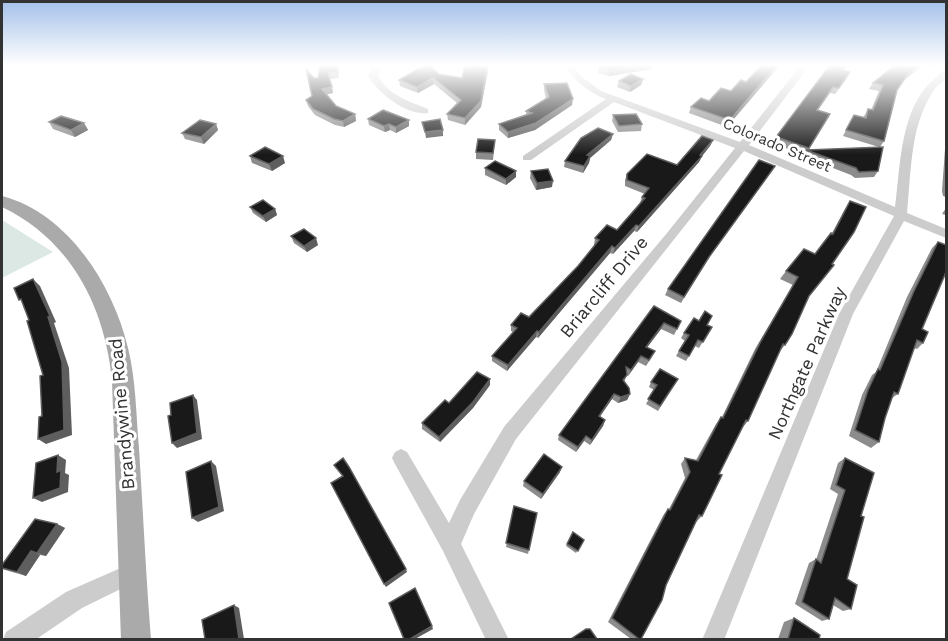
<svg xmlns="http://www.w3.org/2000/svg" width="948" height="641" viewBox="0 0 948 641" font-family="'Work Sans',sans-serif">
	<rect width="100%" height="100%" fill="#fff"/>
	<!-- green -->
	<path fill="#dce8e3" d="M2,220L53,252L2,278Z"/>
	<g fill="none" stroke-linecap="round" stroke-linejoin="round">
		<!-- minor -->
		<g fill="#ccc" fill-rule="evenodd">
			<path d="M372,65H381L378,76C389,95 408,101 428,109V113C407,116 378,93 368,76Z"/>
			<path d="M564,65H573L582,77L601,91L740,142L801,65H810L749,145L895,207C900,170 900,122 923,91C928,84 936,77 943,71L946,70V78C941,83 934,88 931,95C910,128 911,175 907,213L946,229V238L904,221L853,314L724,640H702L839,314L894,216L744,151L516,439L474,514L461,544L509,640H486L443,551L395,464L392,458L395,452L401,449L407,452L449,523L460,500L504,427L667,233L735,148L614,102L531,160H523V156L606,99C588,92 575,81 564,65Z"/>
			<path d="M132,563L139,566L142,573L139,580L82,608L35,640H3L6,632L66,592Z"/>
		</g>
		<!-- major -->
		<path fill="#aaa" fill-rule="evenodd" d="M2,196C68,213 113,285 128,348C136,380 136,414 139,448C143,512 146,576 151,640H121L112,381C105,307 71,240 2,207Z"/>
	</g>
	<!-- wall -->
	<g fill="#8c8c8c">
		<path d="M320,65H339L338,78L330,79L333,93L327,94L336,106L355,114L356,121L344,127L335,125L315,115L308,106L306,100L312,96L318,78Z"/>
		<path d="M488,65V71L481,107L465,125L448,120L447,114L457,103L434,84L418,93L400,86L399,80L439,74L462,78Z"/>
		<path d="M601,65H654L652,69L609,76L598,73L599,67Z"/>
		<path d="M895,65H923L904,80L897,90L884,141L880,147L878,171L874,177L855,178L851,175L802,156L803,154L773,144L776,137L844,70L850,72L847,78L835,94L830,93L818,110L830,114L808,150L879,147L843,136L854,115L863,118L868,109L871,110L879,91L869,89L873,83Z"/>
		<path d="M924,65H936L934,68Z"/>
		<path d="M643,79L641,85L630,92L617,87L619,81Z"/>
		<path d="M746,82L727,127L689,113L691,107L709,101L731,91Z"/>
		<path d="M544,84L572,105L535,130L508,138L499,130V124L526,115V111L546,99L544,90Z"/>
		<path d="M613,115L642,124L641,131L618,132L612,121Z"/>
		<path d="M368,119L409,126L396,133L390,130L385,132L369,125Z"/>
		<path d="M49,122L84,123L88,130L75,137L53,129Z"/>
		<path d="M216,124L218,130L204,144L185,139L182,133Z"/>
		<path d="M613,134L611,140L590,158L589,163L583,173L564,167L565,161Z"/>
		<path d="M946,135V197L943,196L942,191Z"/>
		<path d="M495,140L493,160L476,159V152Z"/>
		<path d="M713,140L710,146L702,156L699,162L637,232L634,231L613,254L610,253L538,338L536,337L507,371L492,361V356L513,332L511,331V325L529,317L578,266L595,245H594L595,238L617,230L640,203L642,197L645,194L625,186V180L627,174L677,165Z"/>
		<path d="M250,156L285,163L272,171L252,163Z"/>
		<path d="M775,166L771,172L705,263L681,303L665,295L668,289Z"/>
		<path d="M485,168L516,177L506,185L485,175Z"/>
		<path d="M531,171L552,187L536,190L530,178Z"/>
		<path d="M850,201L809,297L785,345L779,352L748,421L743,427L719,474L702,516L696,522L641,639H631L608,622L664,514L669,509L685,478L681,464L685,458L696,460L716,424L722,417L755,349L793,285L780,279L786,271L815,254L832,233L845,209Z"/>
		<path d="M250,207L275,209L277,215L266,222L253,213Z"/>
		<path d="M946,208V215L942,214Z"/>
		<path d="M291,236L318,245L307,252L294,243Z"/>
		<path d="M938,242L922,329L923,343L917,349L914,348L898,394L892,398L885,418L879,442L871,448L849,436L862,395L872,375L876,372L907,297L932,248Z"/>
		<path d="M654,306L681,321L674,335L661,329L647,347L652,357L646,366L638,362L628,376L627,375L624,382L630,394L627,400L618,403L612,399L600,417L605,420L603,426L590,445L584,441L576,452L558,440L559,435Z"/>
		<path d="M707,325L712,327L699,348L695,346L686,361L676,356L685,341L681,338L684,333Z"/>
		<path d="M678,379L658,411L646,404L654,390L649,387L651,382Z"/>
		<path d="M490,385L473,408L440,442L422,429V423L449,403Z"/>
		<path d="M845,458L861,516L847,579L851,609L843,611L833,605L829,619L822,621L795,604L809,563L816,559V560L838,494L830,489L838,463Z"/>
		<path d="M560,472L541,499L523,486L524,481Z"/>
		<path d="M514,506L537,513L528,554L506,547Z"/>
		<path d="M57,524L65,528L46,556L40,555L26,576L2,569Z"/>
		<path d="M573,532L584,540L576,553L566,546Z"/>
		<path d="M794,618L819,639H778L784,622Z"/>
	</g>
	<!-- shaded-wall -->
	<g fill="#5e5e5e">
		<path d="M338,65H339V68L338,78L337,72Z"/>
		<path d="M488,65V71L481,107L465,125V118Z"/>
		<path d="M640,65H654L652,69L609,76L610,70Z"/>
		<path d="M777,65H780L727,127L730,120Z"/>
		<path d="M919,65H923L904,80L908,74Z"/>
		<path d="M433,78L434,84L418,93L417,87Z"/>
		<path d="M643,79L641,85L630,92L631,86Z"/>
		<path d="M332,87L333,93L324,95L322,89Z"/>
		<path d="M573,99L572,105L535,130L508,138V132Z"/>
		<path d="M355,114L356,121L344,127L343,121Z"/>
		<path d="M409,120V126L396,133V127Z"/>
		<path d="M84,123L88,130L75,137L71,130Z"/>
		<path d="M216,124L218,130L204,144L201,137Z"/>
		<path d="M389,124L390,130L385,132L384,126Z"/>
		<path d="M443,130V136L426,138L425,132Z"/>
		<path d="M613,134L611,140L590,158L589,163L583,173L587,155Z"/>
		<path d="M713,140L710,146L702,156L699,162L637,232L639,226Z"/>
		<path d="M283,156L285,163L272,171L269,164Z"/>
		<path d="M775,166L771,172L705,263L681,303L709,257Z"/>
		<path d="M516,171V177L506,185V179Z"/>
		<path d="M553,181L552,187L536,190L537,183Z"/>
		<path d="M275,209L277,215L266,222L263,216Z"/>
		<path d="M636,225L634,231L613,254L615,248Z"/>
		<path d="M316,238L318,245L307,252L304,246Z"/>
		<path d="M612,246L610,253L538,338L539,332Z"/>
		<path d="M33,279L40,286L56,322L54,323L69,368L72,435L46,444L38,439L64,430L48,317Z"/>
		<path d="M664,323L661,329L643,353L646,347Z"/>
		<path d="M537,331L536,337L507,371L508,365Z"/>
		<path d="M641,356L638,362L628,376L631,370Z"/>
		<path d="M490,379V385L473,408L440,442L439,437Z"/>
		<path d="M614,394L612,399L596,421L599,416Z"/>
		<path d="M630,394L627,400L618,403L621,397Z"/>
		<path d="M193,395L197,400L202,439L177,448L172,443Z"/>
		<path d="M605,420L603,426L590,445L592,440Z"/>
		<path d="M586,436L584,441L576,452L578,447Z"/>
		<path d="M58,455L66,460L65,473L69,475L68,492L42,502L33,498L57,472Z"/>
		<path d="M211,461L216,466L224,511L198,522L192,518Z"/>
		<path d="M562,467L560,472L541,499L543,494Z"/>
		<path d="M57,524L65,528L46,556L37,553Z"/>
		<path d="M31,551L40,555L26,576L17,572Z"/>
		<path d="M406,569L407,572L386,587L384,584Z"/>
		<path d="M234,605L239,608L244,639H239Z"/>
		<path d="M432,626L433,629L415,639H410Z"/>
	</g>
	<!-- building -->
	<g fill="#191919" stroke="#5e5e5e" stroke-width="1.5">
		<path d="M320,65H338L337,72L328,73L332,87L322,89L336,106L355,114L343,121L334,119L313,109L306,100L312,96L306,69L314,78H318Z"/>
		<path d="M424,65H429L439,74L462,78L465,65H488L481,101L465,118L447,114L461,100L433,78L417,87L399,80Z"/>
		<path d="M601,65H640L610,70L599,67Z"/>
		<path d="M762,65H777L730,120L691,107L701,98L709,101L721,88L731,91L741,80L746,82Z"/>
		<path d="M830,65H846L843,70L850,72L839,88L833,87L817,110L830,114L809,148L776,137Z"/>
		<path d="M895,65H919L908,74L897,90L884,141L846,130L854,115L866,118L868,109L873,110L883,85L873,83Z"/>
		<path d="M631,74L643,79L631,86L619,81Z"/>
		<path d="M567,83L573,99L536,123L508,132L499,124L532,113L526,111L549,97L544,84Z"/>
		<path d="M383,110L409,120L396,127L389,124L384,126L368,119Z"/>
		<path d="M636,114L642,124L619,126L613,115Z"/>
		<path d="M61,116L84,123L71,130L49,122Z"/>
		<path d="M440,119L443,130L425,132L422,122Z"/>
		<path d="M200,120L216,124L201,137L182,133Z"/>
		<path d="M598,128L613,134L587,155L590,156L584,166L565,161L581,138Z"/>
		<path d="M702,136L713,140L700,155L702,156L639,226L636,225L615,248L612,246L539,332L537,331L508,365L492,356L517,328L511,325L521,313L529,317L578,266L599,240L595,238L607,225L617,230L645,198L642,197L649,188L627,180V174L647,154L677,165Z"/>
		<path d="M478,139L495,140L493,153L476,152Z"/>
		<path d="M265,147L283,156L269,164L250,156Z"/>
		<path d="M883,147L878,171L859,172L856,168L806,150Z"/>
		<path d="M759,160L775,166L709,257L684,297L668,289Z"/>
		<path d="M495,161L516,171L506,179L485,168Z"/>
		<path d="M548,169L553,181L537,183L531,171Z"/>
		<path d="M263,200L275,209L263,216L250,207Z"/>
		<path d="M850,201L866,207L854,232L832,264L834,265L809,296L792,334L785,345L783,344L748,421L746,420L719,474L722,475L702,516L699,515L666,585L662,600L641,639H639L612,618L668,509L670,510L690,472L685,458L698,461L721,417L723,418L761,341L798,277L786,271L804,249L815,254L831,233L833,234Z"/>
		<path d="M304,229L316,238L304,246L291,236Z"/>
		<path d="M938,242L946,245V272L922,329L928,332L923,343L917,340L898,394L894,392L885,418L879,442L855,430L868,390L878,369L880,370L914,291Z"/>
		<path d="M33,279L50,316L48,317L62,362L64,430L38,439L39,417L42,416L40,376L43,375L27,321L29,320L21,299L19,300L14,288Z"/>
		<path d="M654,306L681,321L677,329L664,323L646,347L655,351L649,360L641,356L631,370L626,367L627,375L623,380L629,388L630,394L621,397L614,394L599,416L605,420L592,440L586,436L578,447L559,435Z"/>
		<path d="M705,311L712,316L707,325L712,327L703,342L698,340L689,356L679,351L689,335L684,333L694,318L699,321Z"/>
		<path d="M660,369L678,379L660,406L648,399L657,385L651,382Z"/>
		<path d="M477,372L490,379L473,402L439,437L422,423L445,400L449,403Z"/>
		<path d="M193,395L197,433L172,443L168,416L171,415L170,403Z"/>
		<path d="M544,454L562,467L543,494L524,481Z"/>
		<path d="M58,455L57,472L61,470L60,488L33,498L36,463Z"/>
		<path d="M343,458L349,467L406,569L384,584L331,483L343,476L334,465Z"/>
		<path d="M845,458L874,473L861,516L864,517L847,579L857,585L851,609L835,598L829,619L802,602L816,559L821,563L845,490L836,485Z"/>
		<path d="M211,461L219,507L192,518L186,472Z"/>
		<path d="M514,506L537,513L529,550L506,543Z"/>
		<path d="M35,519L57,524L37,553L31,551L17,572L2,568V565Z"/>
		<path d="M573,532L584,540L578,551L567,544Z"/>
		<path d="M415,588L432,626L410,639H404L389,603Z"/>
		<path d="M234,605L239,639H205L202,620Z"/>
		<path d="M794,618L820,635L819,639H788Z"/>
		<path d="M586,629H590L597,639H571Z"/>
	</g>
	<!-- sky -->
	<linearGradient id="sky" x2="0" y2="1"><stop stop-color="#a4c0e9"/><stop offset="0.42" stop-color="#fff"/><stop offset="1" stop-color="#fff" stop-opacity="0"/></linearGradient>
	<rect width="948" height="155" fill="url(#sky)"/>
	<g text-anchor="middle" stroke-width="6" stroke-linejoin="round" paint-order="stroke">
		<!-- far-street labels -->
		<g font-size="15" fill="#323232" stroke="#fff">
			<text transform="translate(777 145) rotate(23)" y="5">Colorado Street</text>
		</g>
		<!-- street labels -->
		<g font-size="18" fill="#323232" stroke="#fff">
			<text transform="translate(604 287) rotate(-50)" y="6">Briarcliff Drive</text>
			<text transform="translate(807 363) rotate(-66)" y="6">Northgate Parkway</text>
			<text transform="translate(122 414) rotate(-95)" y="6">Brandywine Road</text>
		</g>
	</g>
	<!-- border -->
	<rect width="948" height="641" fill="none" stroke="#323232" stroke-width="6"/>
</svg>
